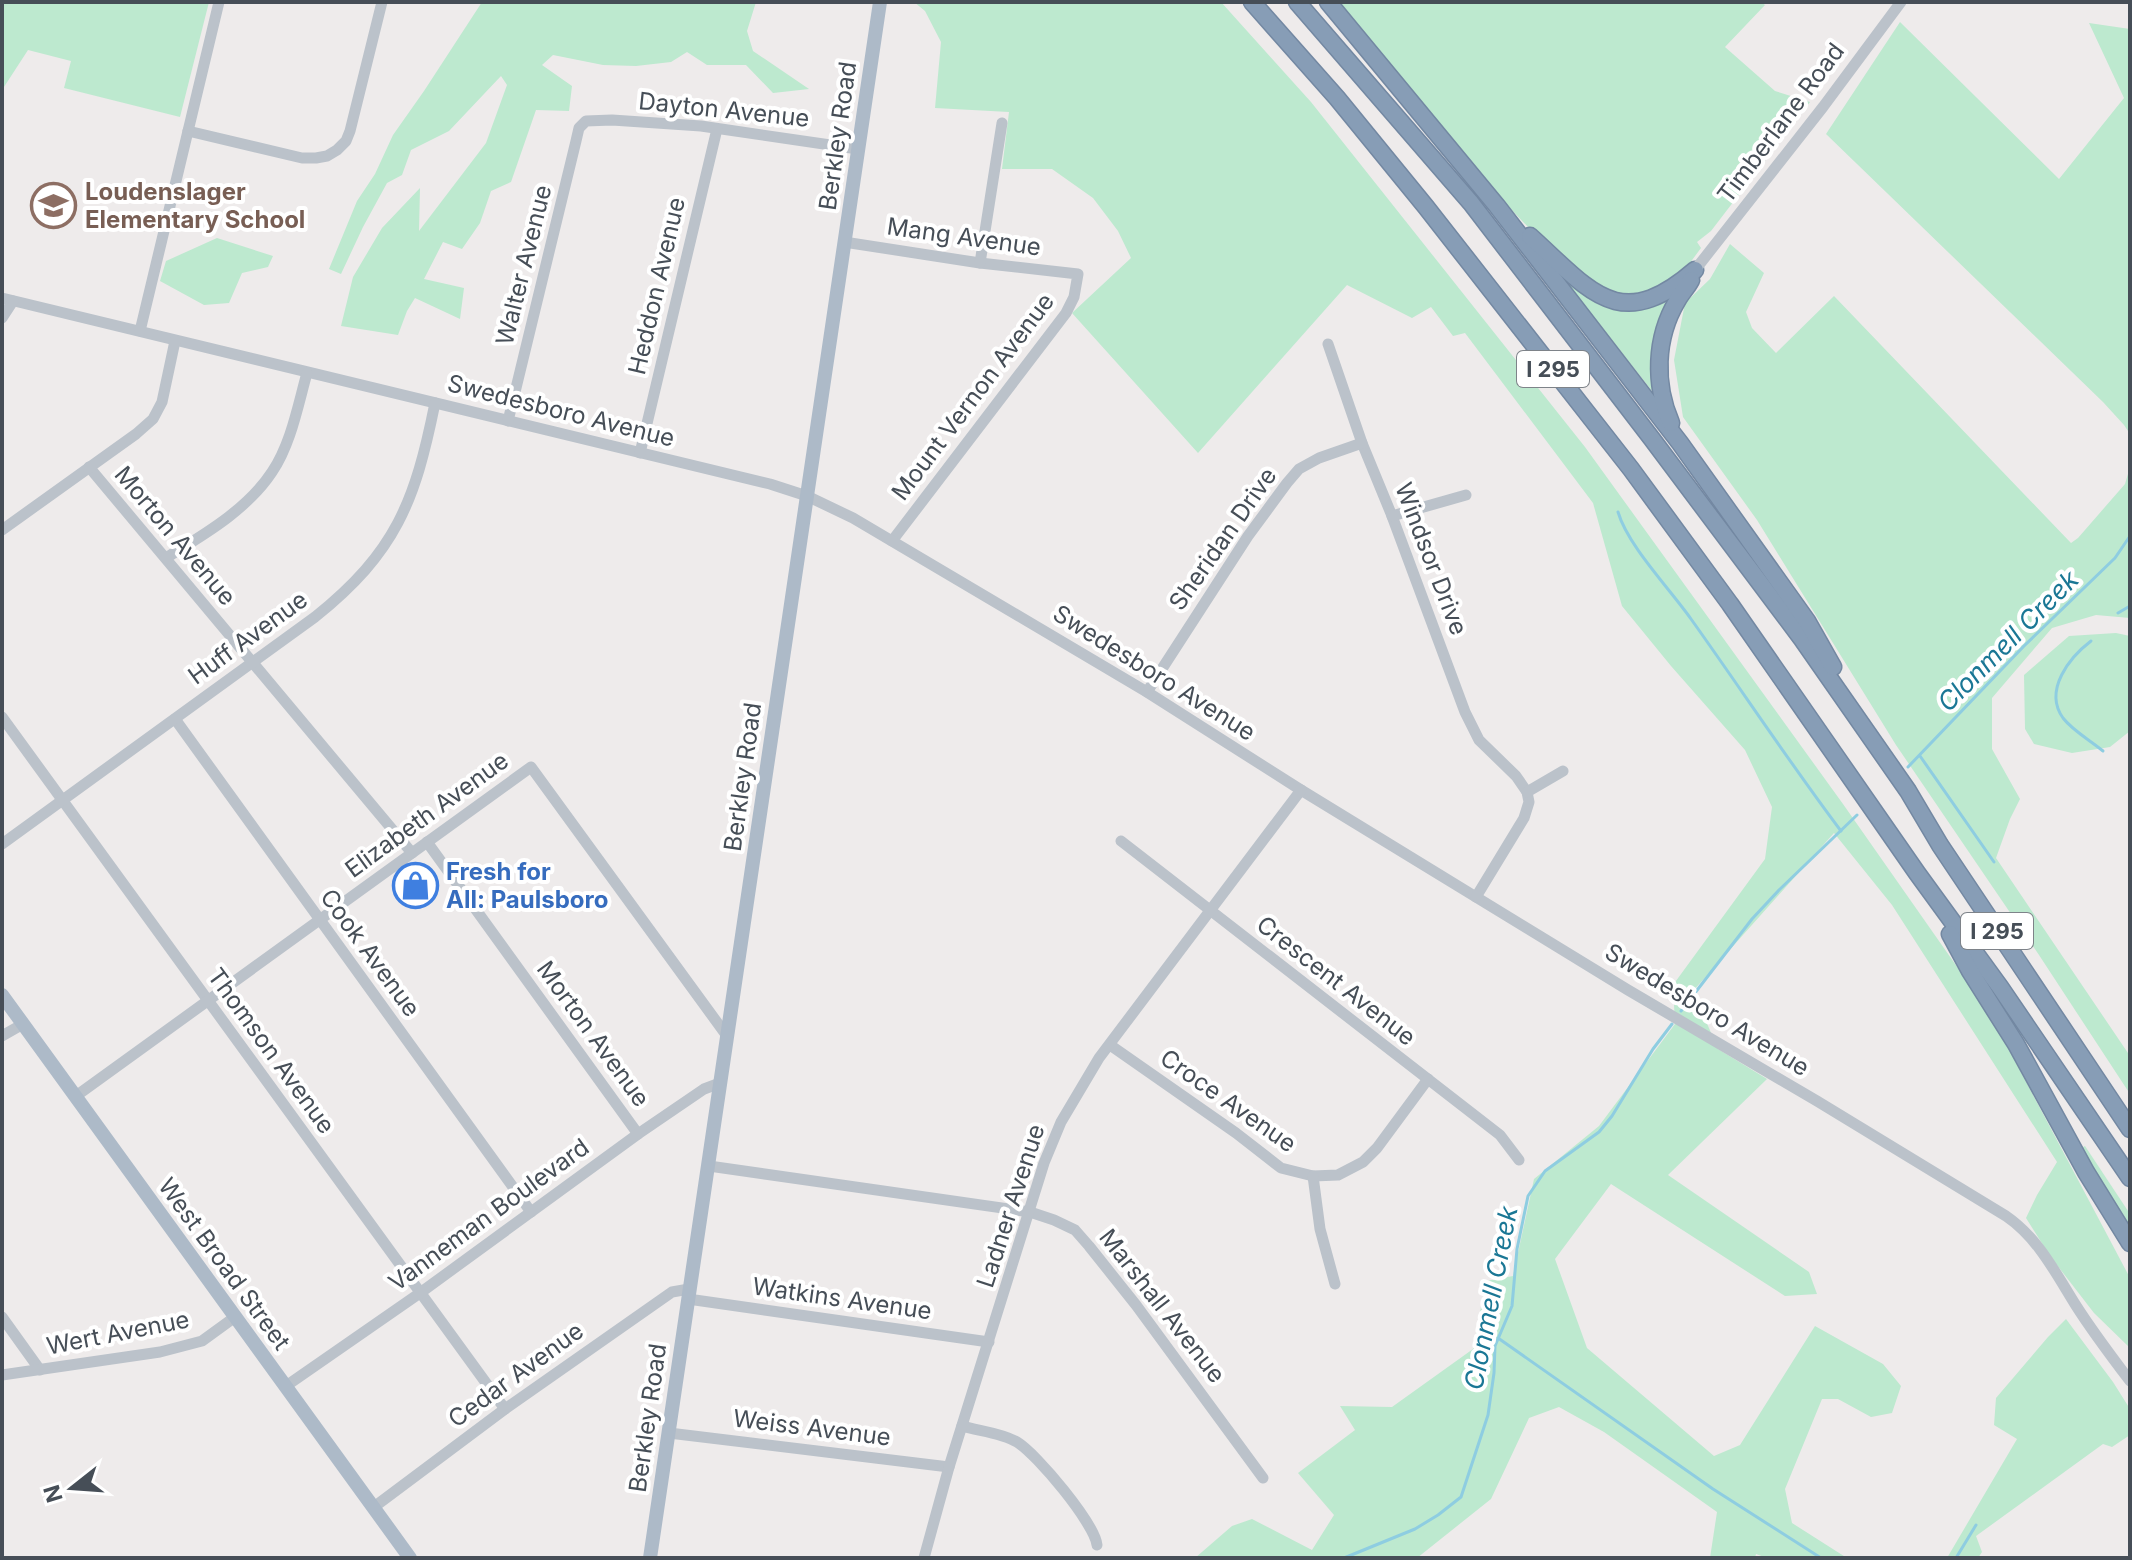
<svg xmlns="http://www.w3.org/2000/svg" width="2132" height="1560" viewBox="0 0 2132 1560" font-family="Inter,sans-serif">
	<rect width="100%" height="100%" fill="#eeebeb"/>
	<!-- green -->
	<g fill="#bde9cf">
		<path d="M2,2H209L180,117L64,88L71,61L28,50L2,90Z"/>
		<path d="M482,2H756L747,31L753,51L809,89L773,93L746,65H707L687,52L671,62L636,66L603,65L553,55L542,65L572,86L569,111L536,110L511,182L491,191L480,223L462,249L443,242L424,279L464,288L460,319L415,298L407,311L398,335L341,326L353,277L382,228L420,188L419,231L486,143L507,85L501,76L449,131L411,150L402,175L387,183L363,227L341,274L329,269L357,201L375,174L393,135L424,91Z"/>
		<path d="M914,2H1221L1311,102L1585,447L1843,804L1967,981L2004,1040L2130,1278V1348L2094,1313L2050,1256L2026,1218L2037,1195L2057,1162L1892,905L1834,833L1693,991L1718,1049L1767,1079L1668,1175L1809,1272L1817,1294L1785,1296L1611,1184L1555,1259L1587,1348L1714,1456L1740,1445L1815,1326L1883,1364L1901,1386L1892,1413L1871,1417L1838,1399H1822L1785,1489L1792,1523L1847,1558H1767L1756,1554L1755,1558H1710L1717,1512L1604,1432L1559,1407L1529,1418L1491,1499L1417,1558H1195L1232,1526L1252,1519L1312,1550L1334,1515L1298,1473L1355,1430L1340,1406L1392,1407L1473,1349L1486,1281L1513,1276L1534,1179L1599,1126L1675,1024L1673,985L1765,859L1772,807L1745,750L1671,666L1622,606L1593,503L1465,333L1453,336L1431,307L1412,318L1347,285L1198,453L1072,313L1131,258L1118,231L1093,198L1052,169H1002L1009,112L935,108L941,42L925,11Z"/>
		<path d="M1331,2H1761L1765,5L1725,47L1775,91L1810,102L1711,231L1697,242L1701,248L1681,275L1656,293L1616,295L1596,288L1548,248L1487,184Z"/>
		<path d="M1900,22L2059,179L2124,98L2089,23L2130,29V434L2124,425L2103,402L1826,134Z"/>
		<path d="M217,238L273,256L268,267L242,273L229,303L204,305L160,281L166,261Z"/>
		<path d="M1730,244L1764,273L1746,312L1752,328L1776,353L1834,296L2071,543L2078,538L2125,484L2130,467V618L2096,615L2052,628L1992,698V749L2020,799L2010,819L1996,858L2130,1056V1094L2039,955L1896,745L1757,520L1683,417L1674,360L1685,303L1710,279Z"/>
		<path d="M1561,276L1626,311L1670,300L1654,336L1652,391Z"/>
		<path d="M2116,633L2130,636V731L2110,747L2072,753L2034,744L2025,729L2024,675L2069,636Z"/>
		<path d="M2085,1146L2130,1214V1236L2078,1150Z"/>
		<path d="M2066,1319L2113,1382L2130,1409V1435L2112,1447L2103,1444L1976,1536L1982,1552L1978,1558H1947L2017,1439L1994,1425L1996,1398L2048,1337Z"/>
	</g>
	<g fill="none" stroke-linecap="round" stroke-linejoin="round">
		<!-- stream -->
		<g stroke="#8ecde1" stroke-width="3">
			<path d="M1618,512C1628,546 1670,589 1691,619C1741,689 1789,762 1841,831"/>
			<path d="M2118,613L2130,606"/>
			<path d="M2091,641C2070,657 2043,690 2063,718C2073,731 2090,740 2103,751"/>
			<path d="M1920,756L1994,862"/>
			<path d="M1908,767L2024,646L2115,558L2130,536"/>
			<path d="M1681,1011L1752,919L1779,890L1857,815"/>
			<path d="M1498,1338L1713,1489L1821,1558"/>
			<path d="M1344,1558L1415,1529L1438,1515L1461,1497L1488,1415L1494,1373L1495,1346L1512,1306L1517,1249L1528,1196L1545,1171L1599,1132L1612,1116L1653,1049L1672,1024"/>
			<path d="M1956,1558L1976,1525"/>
		</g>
		<defs>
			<g id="highway">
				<path d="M1252,2L1337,98L1426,207L1631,469L1730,604L1917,873L2000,987L2130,1178"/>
				<path d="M1297,2L1471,203L1652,439L1802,639L1908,791L1940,845L2130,1129"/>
				<path d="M1328,2L1497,206L1680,443L1807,621L1833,667"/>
				<path d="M1530,236C1590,290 1619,336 1695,270"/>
				<path d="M1671,423C1654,384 1655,338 1677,301C1681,293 1687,288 1691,280"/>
				<path d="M1950,934L1970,971L2016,1044L2086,1172L2130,1243"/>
			</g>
		</defs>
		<!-- highway casing -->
		<use href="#highway" stroke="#7388a2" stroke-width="19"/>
		<!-- minor -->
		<g stroke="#bbc2ca" stroke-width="11">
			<path d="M188,131L302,158H316L327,156L337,150L346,141L350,131L382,2"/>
			<path d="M844,242L980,263L1078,274L1074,297L1066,313L892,541"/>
			<path d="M980,263L1002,123"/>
			<path d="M1695,270L1823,107L1901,2"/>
			<path d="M2,298L770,484L807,496L853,518L1147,692L1301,790L1628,990L1817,1101L2006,1216C2038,1238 2055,1272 2075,1304C2092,1331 2111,1356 2130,1381"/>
			<path d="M2,318L13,301"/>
			<path d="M140,331L219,2"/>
			<path d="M1328,344L1362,443L1392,516L1465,712L1479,740L1516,776L1527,792L1529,802L1524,818L1476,897"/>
			<path d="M508,421L576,141L579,128L586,121L612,120L701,126L858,149"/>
			<path d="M640,453L717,129"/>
			<path d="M89,467L412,853"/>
			<path d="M1392,516L1466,495"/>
			<path d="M2,530L136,434L153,419L162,402L175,341"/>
			<path d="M166,558C203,535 247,510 272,472C291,444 298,405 307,373"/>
			<path d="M1147,692L1248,536L1287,483L1299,469L1319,458L1362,443"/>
			<path d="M2,717L505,1409"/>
			<path d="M175,719L531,1212"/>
			<path d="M1527,792L1563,771"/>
			<path d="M1121,841L1500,1135L1519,1160"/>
			<path d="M427,842L638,1134"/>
			<path d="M2,844L315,617C396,552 415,502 435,403"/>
			<path d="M2,1036L23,1024"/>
			<path d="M1110,1045L1236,1133L1281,1168L1313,1176L1338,1175L1363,1162L1377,1148L1428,1079"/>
			<path d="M76,1096L531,767L727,1036"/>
			<path d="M709,1166L1030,1212L1054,1220L1075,1230L1089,1246L1136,1305L1263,1478"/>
			<path d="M1313,1176L1320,1229L1335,1284"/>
			<path d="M688,1299L989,1342"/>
			<path d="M2,1317L40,1370"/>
			<path d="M2,1375L160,1352L202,1341L235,1317"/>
			<path d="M286,1386L420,1293L638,1134L704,1089L720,1083"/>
			<path d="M962,1426C979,1431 1002,1433 1017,1442C1037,1454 1095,1524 1097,1545"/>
			<path d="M669,1433L949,1467"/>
			<path d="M374,1507L505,1409L672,1292L689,1289"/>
			<path d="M924,1558L949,1467L1044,1163L1061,1122L1099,1058L1301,790"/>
		</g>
		<!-- major -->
		<g stroke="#adbac8" stroke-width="14">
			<path d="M2,995L410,1558"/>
			<path d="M650,1558L880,2"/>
		</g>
		<!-- highway -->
		<use href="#highway" stroke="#879db6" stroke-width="16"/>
	</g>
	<!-- icons -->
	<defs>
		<symbol id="school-ring" viewBox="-11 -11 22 22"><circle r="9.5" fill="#fff" stroke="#8d6e63" stroke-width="1.5"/><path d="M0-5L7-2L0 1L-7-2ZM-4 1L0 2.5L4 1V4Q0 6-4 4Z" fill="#8d6e63"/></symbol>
		<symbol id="shop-ring" viewBox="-11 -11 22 22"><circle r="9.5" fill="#fff" stroke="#3f7fe0" stroke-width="1.5"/><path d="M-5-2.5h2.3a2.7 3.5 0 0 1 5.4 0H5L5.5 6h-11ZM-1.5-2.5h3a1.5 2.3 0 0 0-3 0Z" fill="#3f7fe0"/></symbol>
	</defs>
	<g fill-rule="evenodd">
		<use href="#school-ring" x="28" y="180" width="51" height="51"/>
		<use href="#shop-ring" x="390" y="860" width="51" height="51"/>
	</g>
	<g text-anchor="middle" stroke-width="8" stroke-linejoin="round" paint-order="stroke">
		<!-- shield labels -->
		<g fill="#fff" stroke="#7e8389" stroke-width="2">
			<rect x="1517" y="351" width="72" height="36" rx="6"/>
			<rect x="1961" y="913" width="72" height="36" rx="6"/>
		</g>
		<g font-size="22" font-weight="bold" fill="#464e57">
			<text x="1553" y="377">I 295</text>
			<text x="1997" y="939">I 295</text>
		</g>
		<!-- street labels -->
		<g font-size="24" fill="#464e57" stroke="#fff">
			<text transform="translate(724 110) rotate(6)" y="8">Dayton Avenue</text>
			<text transform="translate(1781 123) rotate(-53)" y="8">Timberlane Road</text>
			<text transform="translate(838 136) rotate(-82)" y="8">Berkley Road</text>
			<text transform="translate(964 237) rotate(8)" y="8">Mang Avenue</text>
			<text transform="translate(524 265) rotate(-76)" y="8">Walter Avenue</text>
			<text transform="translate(657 286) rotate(-77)" y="8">Heddon Avenue</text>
			<text transform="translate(973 397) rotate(-53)" y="8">Mount Vernon Avenue</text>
			<text transform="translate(561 411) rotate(14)" y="8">Swedesboro Avenue</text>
			<text transform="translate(175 536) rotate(50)" y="8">Morton Avenue</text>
			<text transform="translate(1223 539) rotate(-55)" y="8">Sheridan Drive</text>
			<text transform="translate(1431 559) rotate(69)" y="8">Windsor Drive</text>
			<text transform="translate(248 638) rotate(-36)" y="8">Huff Avenue</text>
			<text transform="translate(1154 673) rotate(32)" y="8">Swedesboro Avenue</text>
			<text transform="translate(743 777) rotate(-82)" y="8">Berkley Road</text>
			<text transform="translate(427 815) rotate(-36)" y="8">Elizabeth Avenue</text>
			<text transform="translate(370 953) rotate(54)" y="8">Cook Avenue</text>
			<text transform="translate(1336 981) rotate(38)" y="8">Crescent Avenue</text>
			<text transform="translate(1707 1010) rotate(31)" y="8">Swedesboro Avenue</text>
			<text transform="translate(593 1034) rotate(54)" y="8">Morton Avenue</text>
			<text transform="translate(271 1051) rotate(54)" y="8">Thomson Avenue</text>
			<text transform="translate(1228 1101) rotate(35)" y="8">Croce Avenue</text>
			<text transform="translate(1011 1206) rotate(-72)" y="8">Ladner Avenue</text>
			<text transform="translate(489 1215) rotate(-36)" y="8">Vanneman Boulevard</text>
			<text transform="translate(224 1264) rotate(54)" y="8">West Broad Street</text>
			<text transform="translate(842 1299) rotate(8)" y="8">Watkins Avenue</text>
			<text transform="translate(1162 1306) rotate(52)" y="8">Marshall Avenue</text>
			<text transform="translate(118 1333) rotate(-11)" y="8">Wert Avenue</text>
			<text transform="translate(516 1375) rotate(-36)" y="8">Cedar Avenue</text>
			<text transform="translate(648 1418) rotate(-82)" y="8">Berkley Road</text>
			<text transform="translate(812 1428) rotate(7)" y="8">Weiss Avenue</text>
		</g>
		<!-- education labels -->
		<g font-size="24" font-weight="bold" fill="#785e54" stroke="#fff" text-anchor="start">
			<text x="85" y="200">Loudenslager<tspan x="85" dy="28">Elementary School</tspan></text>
		</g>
		<!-- shop labels -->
		<g font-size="24" font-weight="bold" fill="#366cbe" stroke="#fff" text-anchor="start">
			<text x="446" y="880">Fresh for<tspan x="446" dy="28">All: Paulsboro</tspan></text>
		</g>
		<!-- water labels -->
		<g font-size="26" font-style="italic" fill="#1a7795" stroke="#fff">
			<text transform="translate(2008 641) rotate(-45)" y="9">Clonmell Creek</text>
			<text transform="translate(1491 1298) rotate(-79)" y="9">Clonmell Creek</text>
		</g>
	</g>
	<!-- border -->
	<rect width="2132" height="1560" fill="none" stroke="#464e57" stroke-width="8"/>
	<!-- north arrow -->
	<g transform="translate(72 1488) rotate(253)" stroke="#ffffff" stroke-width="6" paint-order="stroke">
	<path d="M0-6L14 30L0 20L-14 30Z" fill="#464e57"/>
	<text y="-12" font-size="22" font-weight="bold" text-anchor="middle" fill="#464e57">N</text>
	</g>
</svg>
